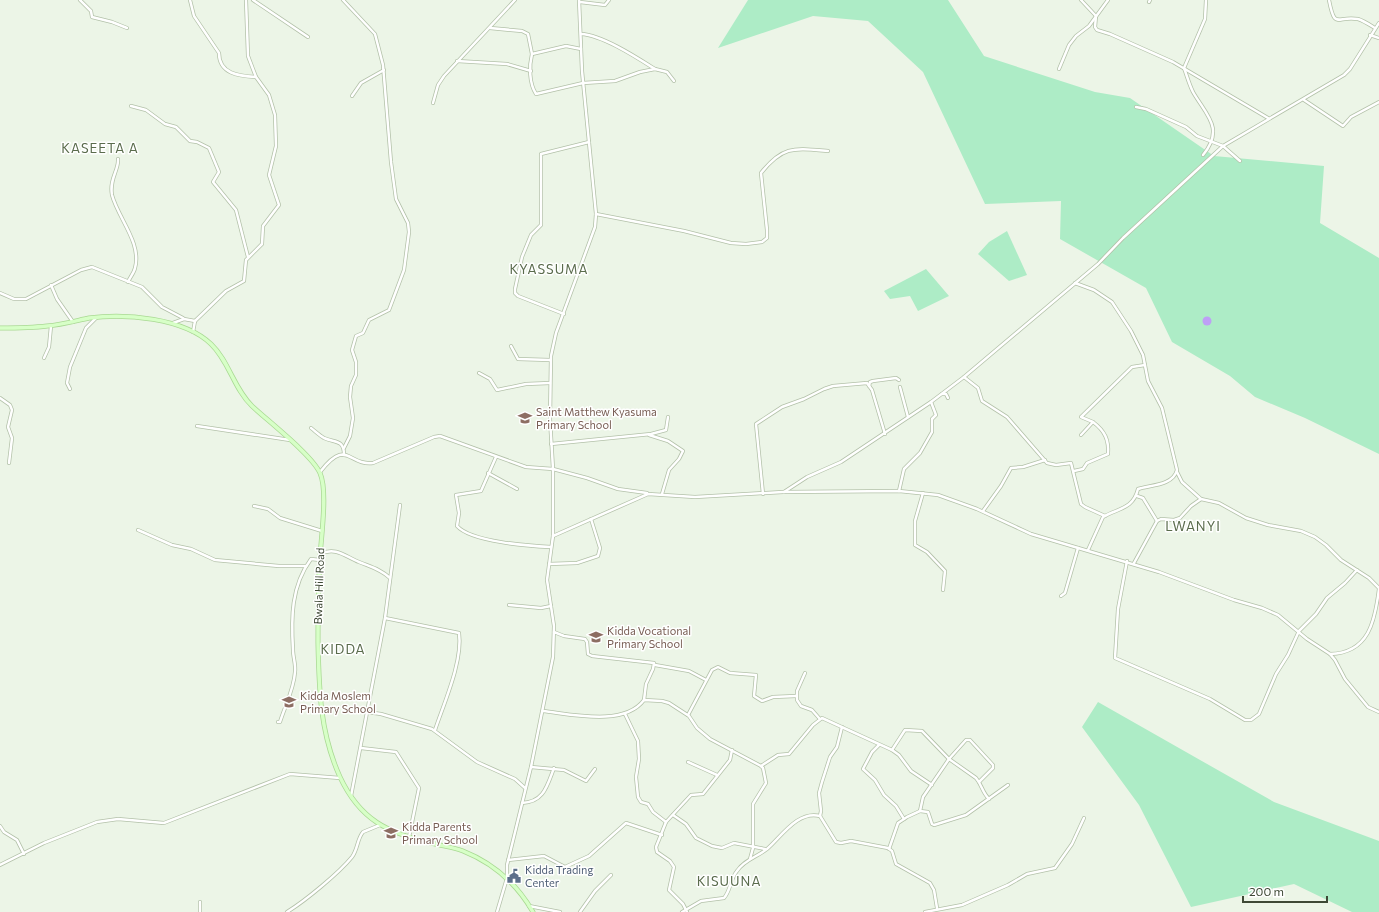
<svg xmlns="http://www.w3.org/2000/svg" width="1379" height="912" viewBox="0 0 1379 912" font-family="Commissioner,sans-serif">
	<rect width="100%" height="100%" fill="#ecf5e7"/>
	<!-- green -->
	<g fill="#adecc6">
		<path d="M748,0H948L984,56L1095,92L1130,98L1214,156L1324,166L1320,223L1379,258V454L1305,418L1255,397L1230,376L1172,342L1146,288L1060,239L1061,201L985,204L923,72L868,21L813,16L718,48Z"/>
		<path d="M1007,231L1027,275L1009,281L978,254L989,242Z"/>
		<path d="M926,269L949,296L918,311L910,296L890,299L884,291Z"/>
		<path d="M1098,702L1274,802L1379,841V912H1352L1294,884L1191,907L1139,805L1082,727Z"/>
	</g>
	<!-- water -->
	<circle fill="#be9ff6" cx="1207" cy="321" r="4.5"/>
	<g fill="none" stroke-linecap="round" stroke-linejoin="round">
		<defs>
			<g id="street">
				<path d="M80,0L91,11L92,17L112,22L127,28"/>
				<path d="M190,0L194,16L219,53C219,74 239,76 256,77"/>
				<path d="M253,0L308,37"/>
				<path d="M343,0L375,34L383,65L391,162L396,199L408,223L409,232L404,270L389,310L369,320L363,333L356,336L352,350L356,362V375L351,386L350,397L353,418L350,436L344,448"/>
				<path d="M1081,0L1096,16L1095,27L1097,30L1110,34L1173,62L1268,118"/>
				<path d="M1329,0C1335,31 1337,15 1358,19C1364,21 1370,25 1375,28"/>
				<path d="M580,2L605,5L609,0"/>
				<path d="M1149,2L1150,0"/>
				<path d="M490,28L522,31L528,34L532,54"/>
				<path d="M581,34C602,35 636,57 655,69"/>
				<path d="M1370,35L1379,38"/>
				<path d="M581,49L566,46L532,54C529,66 529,83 536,94L583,83L615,81L640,72L655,69L667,72L674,81"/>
				<path d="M457,61L507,64L531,71"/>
				<path d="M1059,69L1069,45L1076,36L1089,26L1108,0"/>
				<path d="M352,96L361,83L384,70"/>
				<path d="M1304,100L1343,126L1351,117L1379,102"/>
				<path d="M433,103L438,85L444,76L515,0"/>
				<path d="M131,106L146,110L165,124L176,127L190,141L197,142L209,148L219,172L213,182L236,210L248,257"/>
				<path d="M1136,107L1146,109L1186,127L1197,136L1223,146L1240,161"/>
				<path d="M1203,155C1225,128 1206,115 1193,92C1189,84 1187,76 1184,68L1205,19L1206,0"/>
				<path d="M118,159C119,170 109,179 112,195C118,218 142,243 135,268C134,273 130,277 128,282"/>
				<path d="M596,214L684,231L731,243L746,244L762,242L767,238V230L761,173C783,145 795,148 828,151"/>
				<path d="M1075,283L1094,290L1112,302L1131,331L1143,355L1148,381L1162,408L1177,470C1173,486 1149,485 1138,489C1133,509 1119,508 1103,517L1088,550"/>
				<path d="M51,285L57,299L73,322"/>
				<path d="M0,293L14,299H26L81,270L92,267L142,287L162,307L183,318"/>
				<path d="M564,314L518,296L515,293V289L522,257L531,235L541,225V154L589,142"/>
				<path d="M173,323L184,319L195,321L226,291L244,281L246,260L262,244L263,226L279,205L269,175L276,146L275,115L269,95L256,77L248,56L246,0"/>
				<path d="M193,332L195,321"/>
				<path d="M511,346L518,359L550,360"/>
				<path d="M44,358L49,347L51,326"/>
				<path d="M479,373L490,379L497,390L526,384L550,383"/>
				<path d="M964,377L978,388L982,401L1007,417L1047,463L1056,465L1071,463L1081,504L1085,507L1105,516"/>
				<path d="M869,386L870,382L873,381L896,378L899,380"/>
				<path d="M900,387L908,417"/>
				<path d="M70,389L67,383L70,367L86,328L96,318"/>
				<path d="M942,394H946L948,398"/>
				<path d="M0,398L10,405L12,410L8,427L12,438L9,463"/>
				<path d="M197,426L290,440"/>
				<path d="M311,428C315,431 319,435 324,438C335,443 344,439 344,455"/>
				<path d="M649,435L668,441L683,451L679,459L669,470L662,494"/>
				<path d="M1081,435L1093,422L1081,417L1132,367L1145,365"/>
				<path d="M551,444L651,434L666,430L668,417"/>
				<path d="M496,457L481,491L456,495L459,513L457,526C471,542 530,546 551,547"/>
				<path d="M1074,471L1083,469L1087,463L1108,454C1109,440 1105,431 1093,422"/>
				<path d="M320,472C347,437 348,466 373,463L434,437L440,436L526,467L553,469L587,478L618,489L647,493"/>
				<path d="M1177,472L1182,482L1201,499L1219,503L1246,518L1268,525L1301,531L1315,537L1326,545L1341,560L1369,578L1379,588"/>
				<path d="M488,473L517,489"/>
				<path d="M899,491L904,469L920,453L932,432V419L936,415L931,402"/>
				<path d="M784,492L807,477L841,462L931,402L964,377L1098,264L1123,238L1223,146L1344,75L1350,69L1379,23"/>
				<path d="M923,493L915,521V545L927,552L945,571L943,590"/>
				<path d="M763,494L756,424L782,407L804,399L824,389L833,386L867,383L872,390L885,434"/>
				<path d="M1137,496L1143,498L1157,521"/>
				<path d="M254,506L268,509L280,518L322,531"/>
				<path d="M983,511L1001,486L1011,468L1023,467L1045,460"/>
				<path d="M138,530L172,545L191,549L215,560L279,566H306"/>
				<path d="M553,536L648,494L695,497L783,492L899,491L938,495L977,509L1031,534L1159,572L1234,600L1262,608L1278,615L1307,639L1330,654L1335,660L1345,679L1368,707L1379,712"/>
				<path d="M320,554C336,546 346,557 359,562C371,567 380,569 390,578"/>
				<path d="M1127,561L1118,609L1115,658L1210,699L1245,720H1251L1259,714L1276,674L1288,655L1299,631L1316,614L1327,598L1345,583L1357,570"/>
				<path d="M1134,563L1157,521L1161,519L1174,520L1180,518L1191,506L1201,499"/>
				<path d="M549,564L577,563L598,556L600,548L591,519"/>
				<path d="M1061,596L1065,593L1078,548"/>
				<path d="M509,605L541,608L551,606"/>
				<path d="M385,618L459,633C463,661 444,703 435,730"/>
				<path d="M554,632L564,636L585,639L587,642L588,654L592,656L654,663L653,669L646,684L644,700"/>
				<path d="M1330,654C1369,653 1375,621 1379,589"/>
				<path d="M655,665L689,671L706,680"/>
				<path d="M805,673L797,691V700L801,706L812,710L819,718"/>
				<path d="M543,711C571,714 624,727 644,700L662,701L669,703L689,716L697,728L710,739L761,766L763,768L766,783L753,804V848L750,859"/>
				<path d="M367,712L381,714L432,729L477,762L515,779L525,788"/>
				<path d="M625,714L638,741L639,759L636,777L638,797L641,802L648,804L653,812L666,822"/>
				<path d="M688,715L712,670L718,667L730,673L756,675L754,696L762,701L773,697L796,696"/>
				<path d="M278,722H280C285,706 294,689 295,672C296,665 293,657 293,650C291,618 291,586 311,559L320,560"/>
				<path d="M879,745L872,752L863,769L875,780L884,795L896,806L904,819"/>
				<path d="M361,748L396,752L419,788L409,837"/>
				<path d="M892,750L905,730L922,731L949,759L976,778C982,785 982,792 989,799"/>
				<path d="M688,762L717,775"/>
				<path d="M761,766L778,755L789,754L813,725L822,718L892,750L899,755L911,771L932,785"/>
				<path d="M531,767L564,770L586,781L595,769"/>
				<path d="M351,796L385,618L400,505"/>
				<path d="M522,803C544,802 547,786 554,768"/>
				<path d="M920,811L928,812L932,824L934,825L966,815L1008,785"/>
				<path d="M673,815L686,824L696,838L712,846L722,848L734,843L765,849"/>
				<path d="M820,816L836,842L841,843L851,841L888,848L892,851L896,864L930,883L934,890L937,908"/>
				<path d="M0,826L4,832L17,840L24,854"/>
				<path d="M889,849L898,823L907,817L920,811L923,797L949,759L966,740H970L993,765V768L979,782"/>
				<path d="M508,860L544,856L565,867L589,856L626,823L662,835"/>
				<path d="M0,865L44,843L97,822L118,819L164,823L290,774L340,778"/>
				<path d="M200,902V912"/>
				<path d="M529,906L560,912"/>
				<path d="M287,912C305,901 339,873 352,857C358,849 357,839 363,832L380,825"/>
				<path d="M497,912L507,878V865L531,767L553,657L554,626L547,580L553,536V469L550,419L551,356L556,333L595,227L596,214L582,71L579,0"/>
				<path d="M580,912L595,891L611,875"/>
				<path d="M682,912L701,901L724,898C731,890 730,879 737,871C744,860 757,857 767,849C781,837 798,810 820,816L821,811L819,793L822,782L830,757L837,747L842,727"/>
				<path d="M687,912L683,904L669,890L674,867L670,861L657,852L656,847L666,822L691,795L703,794L730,760L732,750"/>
				<path d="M925,912L962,905L1008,885L1027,874L1055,868L1072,844L1084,818"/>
			</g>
			<path id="secondary" d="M0,328C16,328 31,328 47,326C61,325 75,321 89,318C125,313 184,318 211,344C229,361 234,389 252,406C268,421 312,455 320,473C328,491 321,537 320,558C318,586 318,614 318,643C319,690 320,733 340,777C360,820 388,833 431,843C442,846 453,847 463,851C493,863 517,884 533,912"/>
		</defs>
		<!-- street casing -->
		<use href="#street" stroke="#b3c1a9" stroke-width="4"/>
		<!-- secondary casing -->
		<use href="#secondary" stroke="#a9d993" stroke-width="5"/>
		<!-- street -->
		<use href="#street" stroke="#fff" stroke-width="2.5"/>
		<!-- secondary -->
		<use href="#secondary" stroke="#d7ffc7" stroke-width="3.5"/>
	</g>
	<!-- icons -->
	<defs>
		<symbol id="school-bare" viewBox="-9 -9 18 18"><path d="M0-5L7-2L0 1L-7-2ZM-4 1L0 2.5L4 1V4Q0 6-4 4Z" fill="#8d6e63" stroke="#fff" stroke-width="2.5" paint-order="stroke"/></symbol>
		<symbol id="civic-bare" viewBox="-9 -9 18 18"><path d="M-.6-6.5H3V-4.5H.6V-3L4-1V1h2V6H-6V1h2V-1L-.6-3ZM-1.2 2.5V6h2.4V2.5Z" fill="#5c6f8a" stroke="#fff" stroke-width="2.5" paint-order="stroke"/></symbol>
	</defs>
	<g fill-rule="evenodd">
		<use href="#school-bare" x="515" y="408" width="20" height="20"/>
		<use href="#school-bare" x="586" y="627" width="20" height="20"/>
		<use href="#school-bare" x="279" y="692" width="20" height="20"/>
		<use href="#school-bare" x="381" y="823" width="20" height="20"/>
		<use href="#civic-bare" x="504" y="866" width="20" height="20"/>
	</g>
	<g text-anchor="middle" stroke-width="3" stroke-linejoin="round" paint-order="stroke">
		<!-- education labels -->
		<g font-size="11" fill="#785e54" stroke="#fff" text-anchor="start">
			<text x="536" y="416">Saint Matthew Kyasuma<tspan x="536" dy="13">Primary School</tspan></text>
			<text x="607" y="635">Kidda Vocational<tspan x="607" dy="13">Primary School</tspan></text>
			<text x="300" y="700">Kidda Moslem<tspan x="300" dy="13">Primary School</tspan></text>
			<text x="402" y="831">Kidda Parents<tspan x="402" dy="13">Primary School</tspan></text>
		</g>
		<!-- street labels -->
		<g font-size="11" fill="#3e4935" stroke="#fff">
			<text transform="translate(319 586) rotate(-88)" y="4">Bwala Hill Road</text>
		</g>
		<!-- service labels -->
		<g font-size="11" fill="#4e5e75" stroke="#fff" text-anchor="start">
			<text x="525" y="874">Kidda Trading<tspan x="525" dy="13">Center</tspan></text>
		</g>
		<!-- quarter labels -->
		<g font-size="13" letter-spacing="1" fill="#5a6c4c" stroke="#fff">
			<text x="100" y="153">KASEETA A</text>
			<text x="549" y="274">KYASSUMA</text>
			<text x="1193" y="531">LWANYI</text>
			<text x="343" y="654">KIDDA</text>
			<text x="729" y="886">KISUUNA</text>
		</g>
	</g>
	<!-- scale -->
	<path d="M1243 896v6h84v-6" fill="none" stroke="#3e4935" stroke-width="2"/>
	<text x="1249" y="896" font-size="12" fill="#3e4935" stroke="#ffffff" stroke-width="3" paint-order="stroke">200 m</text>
</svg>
